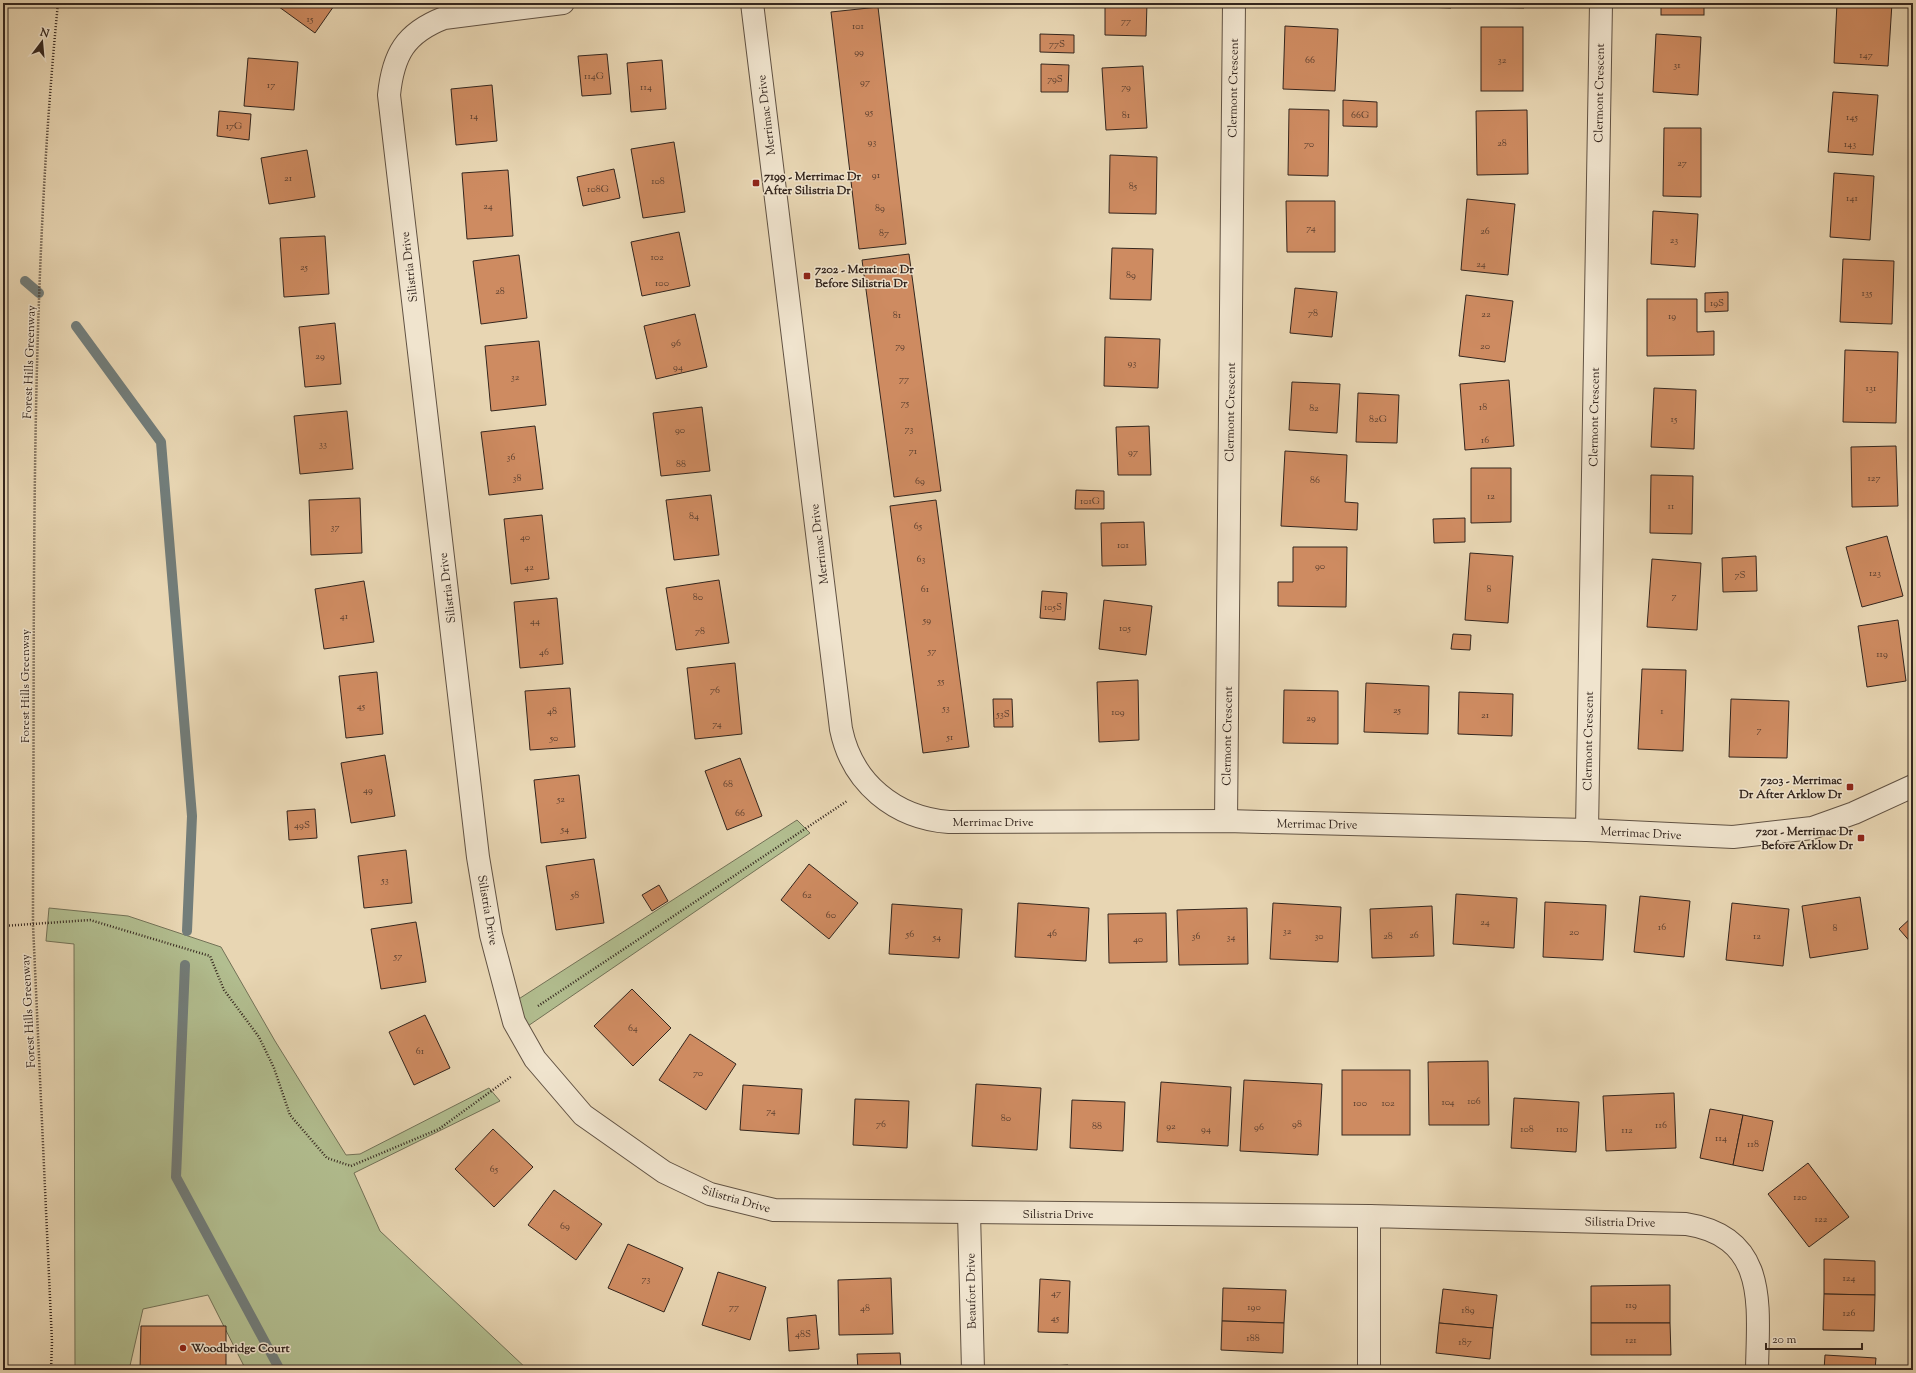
<svg xmlns="http://www.w3.org/2000/svg" width="1916" height="1373" viewBox="0 0 1916 1373" font-family="'Sorts Mill Goudy',serif">
	<rect width="100%" height="100%" fill="#e8d6b3"/>
	<filter id="stains"><feTurbulence type="fractalNoise" baseFrequency=".005" numOctaves="4"/><feColorMatrix values="0 0 0 0 .2 0 0 0 0 .09 0 0 0 0 .02 0 0 0 .5 -.17"/></filter>
	<radialGradient id="worn" r=".72"><stop offset=".6" stop-color="#630" stop-opacity="0"/><stop offset="1" stop-color="#630" stop-opacity=".3"/></radialGradient>
	<!-- green -->
	<g fill="#b2be90" stroke="#737257">
		<path d="M797,820L810,833L525,1028L514,1002Z"/>
		<path d="M49,908L128,916L221,947L275,1041L346,1155L360,1154L489,1088L500,1101L354,1173L380,1231L528,1370H246L208,1295L143,1309L129,1370H75L74,944L46,941Z"/>
	</g>
	<g fill="none" stroke-linecap="round" stroke-linejoin="round">
		<!-- stream -->
		<g stroke="#727d7a" stroke-width="10">
			<path d="M25,281L39,293"/>
			<path d="M76,326L161,442L192,816L187,931"/>
			<path d="M185,965L176,1177L280,1370"/>
		</g>
	</g>
	<!-- building -->
	<g fill="#ce8b61" stroke="#34261e">
		<path d="M277,3H336L315,33L275,4Z"/>
		<path d="M1105,3H1147L1146,36L1105,35Z"/>
		<path d="M1399,3H1451V8L1399,6Z"/>
		<path d="M1474,3H1524V8L1473,7Z"/>
		<rect x="1661" y="3" width="43" height="12"/>
		<path d="M1837,3H1892L1888,66L1834,63Z"/>
		<path d="M878,7L906,244L859,249L831,12Z"/>
		<path d="M1285,26L1338,29L1335,91L1283,89Z"/>
		<rect x="1481" y="27" width="42" height="64"/>
		<path d="M1040,34L1074,35V53L1040,52Z"/>
		<path d="M1656,34L1701,37L1698,95L1653,92Z"/>
		<path d="M607,54L611,94L582,96L578,56Z"/>
		<path d="M248,58L298,62L294,110L244,106Z"/>
		<path d="M662,60L666,109L631,112L627,63Z"/>
		<path d="M1041,64L1069,65L1068,92H1041Z"/>
		<path d="M1143,66L1147,128L1106,130L1102,68Z"/>
		<path d="M492,85L497,141L456,145L451,89Z"/>
		<path d="M1833,92L1878,95L1873,155L1828,152Z"/>
		<path d="M1343,100L1377,102V127L1343,126Z"/>
		<path d="M1289,109L1329,110L1328,176L1288,175Z"/>
		<path d="M1527,110L1528,174L1477,175L1476,111Z"/>
		<path d="M219,111L251,114L249,140L217,136Z"/>
		<path d="M1664,128H1701V197L1663,196Z"/>
		<path d="M674,142L685,212L643,218L631,149Z"/>
		<path d="M307,150L315,197L269,204L261,158Z"/>
		<path d="M1110,155L1157,157L1156,214L1109,213Z"/>
		<path d="M614,169L620,198L583,206L577,177Z"/>
		<path d="M508,170L513,236L467,239L462,173Z"/>
		<path d="M1834,173L1874,176L1870,240L1830,237Z"/>
		<path d="M1467,199L1515,204L1508,275L1461,270Z"/>
		<path d="M1286,201H1335V252H1287Z"/>
		<path d="M1653,211L1698,214L1695,267L1651,264Z"/>
		<path d="M679,232L690,286L642,296L631,242Z"/>
		<path d="M325,236L329,294L284,297L280,238Z"/>
		<path d="M1112,248L1153,249L1151,300L1110,299Z"/>
		<path d="M909,254L941,491L894,497L862,260Z"/>
		<path d="M519,255L527,318L481,324L473,261Z"/>
		<path d="M1843,259L1894,261L1892,324L1840,322Z"/>
		<path d="M1295,288L1337,292L1332,337L1290,333Z"/>
		<path d="M1728,292V311L1705,312V293Z"/>
		<path d="M1466,295L1513,301L1505,362L1459,356Z"/>
		<path d="M1647,299H1697V332L1714,331V355L1647,356Z"/>
		<path d="M695,314L707,367L656,379L644,326Z"/>
		<path d="M335,323L341,384L305,387L299,327Z"/>
		<path d="M1105,337L1160,339L1158,388L1104,386Z"/>
		<path d="M539,341L546,405L491,411L485,346Z"/>
		<path d="M1845,350L1898,352L1896,423L1843,422Z"/>
		<path d="M1509,380L1514,446L1465,450L1460,384Z"/>
		<path d="M1292,382L1340,384L1337,433L1289,430Z"/>
		<path d="M1654,388L1696,390L1694,449L1651,447Z"/>
		<path d="M1358,393L1399,395L1397,443L1356,442Z"/>
		<path d="M702,407L710,471L661,476L653,413Z"/>
		<path d="M347,411L353,469L300,474L294,416Z"/>
		<path d="M535,426L543,489L489,495L481,432Z"/>
		<path d="M1149,426L1151,475H1118L1116,427Z"/>
		<path d="M1896,446L1898,506L1852,507L1851,447Z"/>
		<path d="M1285,451L1347,455L1345,502L1358,503L1357,530L1281,526Z"/>
		<path d="M1471,468H1511V522L1471,523Z"/>
		<path d="M1651,475L1693,476L1692,534L1650,533Z"/>
		<path d="M1076,490L1104,491V509H1075Z"/>
		<path d="M711,495L719,555L674,560L666,500Z"/>
		<path d="M360,498L362,553L311,555L309,500Z"/>
		<path d="M936,500L969,747L923,753L890,506Z"/>
		<path d="M542,515L549,579L511,584L504,519Z"/>
		<path d="M1465,518V542L1434,543L1433,519Z"/>
		<path d="M1144,522L1146,565L1102,566L1101,523Z"/>
		<path d="M1887,536L1903,596L1862,607L1846,547Z"/>
		<path d="M1293,547H1347L1346,607L1278,606V582H1293Z"/>
		<path d="M1470,553L1513,556L1508,623L1465,620Z"/>
		<path d="M1756,556L1757,591L1723,592L1722,558Z"/>
		<path d="M1652,559L1701,563L1697,630L1647,627Z"/>
		<path d="M719,580L729,643L676,650L666,588Z"/>
		<path d="M364,581L374,642L324,649L315,589Z"/>
		<path d="M1042,591L1067,593L1065,620L1040,618Z"/>
		<path d="M557,598L563,664L520,668L514,602Z"/>
		<path d="M1104,600L1152,606L1146,655L1099,649Z"/>
		<path d="M1898,620L1906,681L1867,687L1858,626Z"/>
		<path d="M1453,634L1471,635L1470,650L1451,649Z"/>
		<path d="M735,663L742,734L695,739L687,668Z"/>
		<path d="M1642,669L1686,670L1683,751L1638,749Z"/>
		<path d="M377,672L383,734L346,738L339,676Z"/>
		<path d="M1138,680L1139,740L1099,742L1097,682Z"/>
		<path d="M1366,683L1429,686L1428,734L1364,732Z"/>
		<path d="M570,688L575,747L530,750L525,691Z"/>
		<path d="M1284,690L1338,691V744L1283,743Z"/>
		<path d="M1459,692L1513,694L1512,736L1458,734Z"/>
		<path d="M993,699H1012L1013,727H994Z"/>
		<path d="M1731,699L1789,701L1787,758L1729,757Z"/>
		<path d="M385,755L395,816L351,823L341,763Z"/>
		<path d="M740,758L762,816L727,830L705,771Z"/>
		<path d="M579,775L586,838L541,843L534,780Z"/>
		<path d="M315,809L317,838L289,840L287,811Z"/>
		<path d="M406,850L412,903L364,908L358,856Z"/>
		<path d="M594,859L604,923L556,930L546,866Z"/>
		<path d="M809,864L858,903L829,939L781,900Z"/>
		<path d="M659,885L668,901L652,911L642,895Z"/>
		<path d="M1456,894L1517,898L1514,948L1453,944Z"/>
		<path d="M1640,896L1690,901L1684,957L1634,952Z"/>
		<path d="M1860,897L1868,949L1810,958L1802,906Z"/>
		<path d="M1545,902L1606,905L1603,960L1543,957Z"/>
		<path d="M1018,903L1089,908L1086,961L1015,957Z"/>
		<path d="M1273,903L1341,907L1338,962L1270,959Z"/>
		<path d="M1732,903L1789,909L1783,966L1726,960Z"/>
		<path d="M892,904L962,909L959,958L889,954Z"/>
		<path d="M1432,906L1434,956L1372,958L1370,909Z"/>
		<path d="M1247,908L1248,964L1179,965L1177,910Z"/>
		<path d="M1166,913L1167,962L1109,963L1108,914Z"/>
		<path d="M1913,916V945L1899,929Z"/>
		<path d="M416,922L426,982L381,989L371,929Z"/>
		<path d="M632,989L671,1028L633,1066L594,1026Z"/>
		<path d="M425,1015L450,1068L414,1085L389,1032Z"/>
		<path d="M690,1034L736,1064L706,1110L659,1080Z"/>
		<path d="M1488,1061L1489,1125H1429L1428,1062Z"/>
		<rect x="1342" y="1070" width="68" height="65"/>
		<path d="M1244,1080L1322,1084L1318,1155L1240,1151Z"/>
		<path d="M1161,1082L1231,1087L1228,1146L1157,1142Z"/>
		<path d="M976,1084L1041,1088L1037,1150L972,1146Z"/>
		<path d="M743,1085L802,1089L799,1134L740,1130Z"/>
		<path d="M1674,1093L1676,1148L1606,1151L1603,1096Z"/>
		<path d="M1514,1098L1579,1102L1576,1152L1511,1148Z"/>
		<path d="M855,1099L909,1101L907,1148L853,1145Z"/>
		<path d="M1072,1100L1125,1102L1123,1151L1070,1148Z"/>
		<path d="M1710,1109L1743,1115L1733,1165L1700,1158Z"/>
		<path d="M1743,1115L1773,1121L1763,1171L1733,1165Z"/>
		<path d="M493,1129L533,1167L494,1207L455,1169Z"/>
		<path d="M1808,1163L1849,1217L1809,1247L1768,1194Z"/>
		<path d="M554,1190L602,1224L576,1260L528,1225Z"/>
		<path d="M628,1244L683,1268L664,1312L608,1288Z"/>
		<path d="M1824,1259L1875,1261V1295L1824,1294Z"/>
		<path d="M718,1272L766,1287L750,1340L702,1325Z"/>
		<path d="M891,1278L893,1334L839,1335L838,1280Z"/>
		<path d="M1040,1279L1070,1281L1068,1333L1038,1332Z"/>
		<path d="M1670,1285V1323H1591V1286Z"/>
		<path d="M1223,1288L1286,1290L1284,1323L1222,1321Z"/>
		<path d="M1443,1289L1497,1295L1493,1328L1439,1323Z"/>
		<path d="M1824,1294L1875,1295L1874,1331L1823,1330Z"/>
		<path d="M816,1315L819,1349L789,1351L787,1318Z"/>
		<path d="M1222,1321L1284,1323L1283,1353L1221,1350Z"/>
		<path d="M1439,1323L1493,1328L1490,1359L1436,1353Z"/>
		<path d="M1591,1323H1670L1671,1355H1591Z"/>
		<path d="M141,1326H226V1370H140Z"/>
		<path d="M900,1353L901,1370H858L857,1354Z"/>
		<path d="M1825,1355L1876,1358L1875,1370H1824Z"/>
		<path d="M1068,1365V1370H1035V1367Z"/>
	</g>
	<g fill="none" stroke-linecap="round" stroke-linejoin="round">
		<defs>
			<g id="minor">
				<path d="M563,3L444,18C405,33 393,55 389,95L478,857L491,935L514,1022L535,1059L583,1115L664,1172L710,1194L774,1210L1369,1216"/>
				<path d="M752,3L841,729C852,783 895,818 949,822L1226,821L1587,830L1733,837L1812,828L1854,813L1913,786"/>
				<path d="M1226,821L1234,3"/>
				<path d="M1587,830L1601,3"/>
				<path d="M969,1213L973,1370"/>
				<path d="M1369,1370V1216L1686,1224C1769,1237 1758,1306 1757,1370"/>
			</g>
		</defs>
		<!-- minor casing -->
		<use href="#minor" stroke="#615243" stroke-width="24"/>
		<!-- path -->
		<g stroke="#34261e" stroke-width="2.5" stroke-dasharray="1 2" stroke-linecap="butt">
			<path d="M3,926L90,920L210,956L224,990L259,1037L274,1068L290,1115L327,1158L351,1166L439,1129L512,1076"/>
			<path d="M538,1006L847,801"/>
			<path d="M51,1370L52,1342L33,925V889C35,593 29,297 58,3"/>
		</g>
		<!-- minor -->
		<use href="#minor" stroke="#f0e4ce" stroke-width="22"/>
	</g>
	<!-- markers -->
	<g fill="#8f2418" stroke="#f0e4ce" stroke-width="1.5">
		<rect x="752" y="179" width="8" height="8" rx="2"/>
		<rect x="803" y="272" width="8" height="8" rx="2"/>
		<rect x="1846" y="783" width="8" height="8" rx="2"/>
		<rect x="1857" y="834" width="8" height="8" rx="2"/>
		<circle cx="183" cy="1348" r="4"/>
	</g>
	<g text-anchor="middle" stroke-width="3" stroke-linejoin="round" paint-order="stroke">
		<!-- number labels -->
		<g font-size="10" fill="#5a3f2f">
			<text x="310" y="22">15</text>
			<text x="1126" y="24">77</text>
			<text x="858" y="29">101</text>
			<text x="1057" y="47">77S</text>
			<text x="859" y="55">99</text>
			<text x="1866" y="58">147</text>
			<text x="1310" y="63">66</text>
			<text x="1502" y="63">32</text>
			<text x="1677" y="68">31</text>
			<text x="594" y="79">114G</text>
			<text x="1055" y="82">79S</text>
			<text x="865" y="85">97</text>
			<text x="271" y="88">17</text>
			<text x="646" y="90">114</text>
			<text x="1126" y="90">79</text>
			<text x="869" y="115">95</text>
			<text x="1126" y="118">81</text>
			<text x="1360" y="118">66G</text>
			<text x="474" y="119">14</text>
			<text x="1852" y="120">145</text>
			<text x="234" y="129">17G</text>
			<text x="872" y="145">93</text>
			<text x="1502" y="146">28</text>
			<text x="1309" y="147">70</text>
			<text x="1850" y="147">143</text>
			<text x="1682" y="166">27</text>
			<text x="876" y="178">91</text>
			<text x="288" y="181">21</text>
			<text x="658" y="184">108</text>
			<text x="1133" y="189">85</text>
			<text x="598" y="192">108G</text>
			<text x="1852" y="201">141</text>
			<text x="488" y="209">24</text>
			<text x="880" y="211">89</text>
			<text x="1311" y="231">74</text>
			<text x="1485" y="234">26</text>
			<text x="884" y="236">87</text>
			<text x="1674" y="243">23</text>
			<text x="657" y="260">102</text>
			<text x="1481" y="267">24</text>
			<text x="304" y="270">25</text>
			<text x="1131" y="278">89</text>
			<text x="662" y="286">100</text>
			<text x="500" y="294">28</text>
			<text x="1867" y="296">135</text>
			<text x="1717" y="306">19S</text>
			<text x="1313" y="316">78</text>
			<text x="1486" y="317">22</text>
			<text x="897" y="318">81</text>
			<text x="1672" y="319">19</text>
			<text x="676" y="346">96</text>
			<text x="900" y="349">79</text>
			<text x="1485" y="349">20</text>
			<text x="320" y="359">29</text>
			<text x="1132" y="366">93</text>
			<text x="678" y="370">94</text>
			<text x="515" y="380">32</text>
			<text x="904" y="382">77</text>
			<text x="1871" y="391">131</text>
			<text x="905" y="406">75</text>
			<text x="1483" y="410">18</text>
			<text x="1314" y="411">82</text>
			<text x="1378" y="422">82G</text>
			<text x="1674" y="422">15</text>
			<text x="909" y="432">73</text>
			<text x="680" y="433">90</text>
			<text x="1485" y="443">16</text>
			<text x="323" y="447">33</text>
			<text x="913" y="454">71</text>
			<text x="1133" y="455">97</text>
			<text x="511" y="460">36</text>
			<text x="681" y="467">88</text>
			<text x="517" y="481">38</text>
			<text x="1874" y="481">127</text>
			<text x="1315" y="483">86</text>
			<text x="920" y="484">69</text>
			<text x="1491" y="499">12</text>
			<text x="1090" y="504">101G</text>
			<text x="1671" y="509">11</text>
			<text x="694" y="519">84</text>
			<text x="918" y="529">65</text>
			<text x="335" y="530">37</text>
			<text x="525" y="540">40</text>
			<text x="1123" y="548">101</text>
			<text x="921" y="562">63</text>
			<text x="1320" y="569">90</text>
			<text x="529" y="570">42</text>
			<text x="1875" y="576">123</text>
			<text x="1740" y="578">7S</text>
			<text x="925" y="592">61</text>
			<text x="1489" y="592">8</text>
			<text x="1674" y="599">7</text>
			<text x="698" y="600">80</text>
			<text x="1053" y="610">105S</text>
			<text x="344" y="619">41</text>
			<text x="927" y="623">59</text>
			<text x="535" y="624">44</text>
			<text x="1125" y="631">105</text>
			<text x="700" y="634">78</text>
			<text x="932" y="654">57</text>
			<text x="544" y="655">46</text>
			<text x="1882" y="657">119</text>
			<text x="941" y="684">55</text>
			<text x="715" y="693">76</text>
			<text x="361" y="709">45</text>
			<text x="946" y="711">53</text>
			<text x="1397" y="713">25</text>
			<text x="552" y="714">48</text>
			<text x="1662" y="714">1</text>
			<text x="1118" y="715">109</text>
			<text x="1003" y="717">53S</text>
			<text x="1485" y="718">21</text>
			<text x="1311" y="721">29</text>
			<text x="717" y="727">74</text>
			<text x="1759" y="733">7</text>
			<text x="950" y="740">51</text>
			<text x="554" y="741">50</text>
			<text x="728" y="787">68</text>
			<text x="368" y="793">49</text>
			<text x="561" y="802">52</text>
			<text x="740" y="816">66</text>
			<text x="302" y="828">49S</text>
			<text x="565" y="832">54</text>
			<text x="385" y="883">53</text>
			<text x="575" y="898">58</text>
			<text x="807" y="898">62</text>
			<text x="831" y="918">60</text>
			<text x="1485" y="925">24</text>
			<text x="1662" y="930">16</text>
			<text x="1835" y="931">8</text>
			<text x="1287" y="934">32</text>
			<text x="1574" y="935">20</text>
			<text x="1052" y="936">46</text>
			<text x="910" y="937">56</text>
			<text x="1414" y="938">26</text>
			<text x="1196" y="939">36</text>
			<text x="1319" y="939">30</text>
			<text x="1388" y="939">28</text>
			<text x="1757" y="939">12</text>
			<text x="937" y="940">54</text>
			<text x="1231" y="940">34</text>
			<text x="1138" y="942">40</text>
			<text x="398" y="959">57</text>
			<text x="633" y="1031">64</text>
			<text x="420" y="1054">61</text>
			<text x="698" y="1076">70</text>
			<text x="1474" y="1104">106</text>
			<text x="1448" y="1105">104</text>
			<text x="1360" y="1106">100</text>
			<text x="1388" y="1106">102</text>
			<text x="771" y="1114">74</text>
			<text x="1006" y="1121">80</text>
			<text x="881" y="1127">76</text>
			<text x="1297" y="1127">98</text>
			<text x="1661" y="1128">116</text>
			<text x="1097" y="1129">88</text>
			<text x="1171" y="1129">92</text>
			<text x="1259" y="1130">96</text>
			<text x="1206" y="1132">94</text>
			<text x="1527" y="1132">108</text>
			<text x="1562" y="1132">110</text>
			<text x="1627" y="1133">112</text>
			<text x="1721" y="1141">114</text>
			<text x="1753" y="1147">118</text>
			<text x="494" y="1172">65</text>
			<text x="1800" y="1200">120</text>
			<text x="1821" y="1222">122</text>
			<text x="565" y="1229">69</text>
			<text x="1849" y="1281">124</text>
			<text x="646" y="1282">73</text>
			<text x="1056" y="1296">47</text>
			<text x="1631" y="1308">119</text>
			<text x="734" y="1310">77</text>
			<text x="1254" y="1310">190</text>
			<text x="865" y="1311">48</text>
			<text x="1468" y="1313">189</text>
			<text x="1849" y="1316">126</text>
			<text x="1055" y="1321">45</text>
			<text x="803" y="1337">48S</text>
			<text x="1253" y="1341">188</text>
			<text x="1631" y="1343">121</text>
			<text x="1465" y="1345">187</text>
		</g>
		<!-- street labels -->
		<g font-size="12" fill="#34261e" stroke="#f0e4ce">
			<text transform="translate(1233 88) rotate(-89)" y="4">Clermont Crescent</text>
			<text transform="translate(1599 93) rotate(-89)" y="4">Clermont Crescent</text>
			<text transform="translate(766 115) rotate(-97)" y="4">Merrimac Drive</text>
			<text transform="translate(409 267) rotate(-97)" y="4">Silistria Drive</text>
			<text transform="translate(29 362) rotate(-88)" y="4">Forest Hills Greenway</text>
			<text transform="translate(1230 412) rotate(-89)" y="4">Clermont Crescent</text>
			<text transform="translate(1594 417) rotate(-89)" y="4">Clermont Crescent</text>
			<text transform="translate(819 544) rotate(-97)" y="4">Merrimac Drive</text>
			<text transform="translate(447 588) rotate(-97)" y="4">Silistria Drive</text>
			<text transform="translate(25 686) rotate(-90)" y="4">Forest Hills Greenway</text>
			<text transform="translate(1227 736) rotate(-89)" y="4">Clermont Crescent</text>
			<text transform="translate(1588 741) rotate(-89)" y="4">Clermont Crescent</text>
			<text x="993" y="826">Merrimac Drive</text>
			<text transform="translate(1317 824) rotate(1)" y="4">Merrimac Drive</text>
			<text transform="translate(1641 833) rotate(3)" y="4">Merrimac Drive</text>
			<text transform="translate(488 910) rotate(80)" y="4">Silistria Drive</text>
			<text transform="translate(28 1011) rotate(-93)" y="4">Forest Hills Greenway</text>
			<text transform="translate(736 1199) rotate(16)" y="4">Silistria Drive</text>
			<text x="1058" y="1218">Silistria Drive</text>
			<text transform="translate(1620 1222) rotate(1)" y="4">Silistria Drive</text>
			<text transform="translate(971 1291) rotate(-91)" y="4">Beaufort Drive</text>
		</g>
		<!-- poi labels -->
		<g font-size="12" font-weight="bold" fill="#34261e" stroke="#f0e4ce" text-anchor="start">
			<text x="764" y="180">7199 - Merrimac Dr<tspan x="764" dy="14">After Silistria Dr</tspan></text>
			<text x="815" y="273">7202 - Merrimac Dr<tspan x="815" dy="14">Before Silistria Dr</tspan></text>
			<text x="1842" y="784" text-anchor="end">7203 - Merrimac<tspan x="1842" dy="14">Dr After Arklow Dr</tspan></text>
			<text x="1853" y="835" text-anchor="end">7201 - Merrimac Dr<tspan x="1853" dy="14">Before Arklow Dr</tspan></text>
			<text x="191" y="1352">Woodbridge Court</text>
		</g>
	</g>
	<!-- margin -->
	<rect width="1916" height="1373" fill="none" stroke="#e8d6b3" stroke-width="16"/>
	<rect x="4" y="4" width="1908" height="1365" fill="none" stroke="#34261e" stroke-width="2"/>
	<rect x="8" y="8" width="1900" height="1357" fill="none" stroke="#34261e"/>
	<!-- north arrow -->
	<g transform="translate(42 42) rotate(16)" stroke="#f0e4ce" stroke-width="3" paint-order="stroke">
	<path d="M0-3L7 15L0 10L-7 15Z" fill="#34261e"/>
	<text y="-6" font-size="11" font-weight="bold" text-anchor="middle" fill="#34261e">N</text>
	</g>
	<!-- scale -->
	<path d="M1766 1343v6h96v-6" fill="none" stroke="#34261e" stroke-width="2"/>
	<text x="1772" y="1343" font-size="12" fill="#34261e" stroke="#f0e4ce" stroke-width="3" paint-order="stroke">20 m</text>
	<rect width="100%" height="100%" filter="url(#stains)"/>
	<rect width="100%" height="100%" fill="url(#worn)"/>
</svg>
